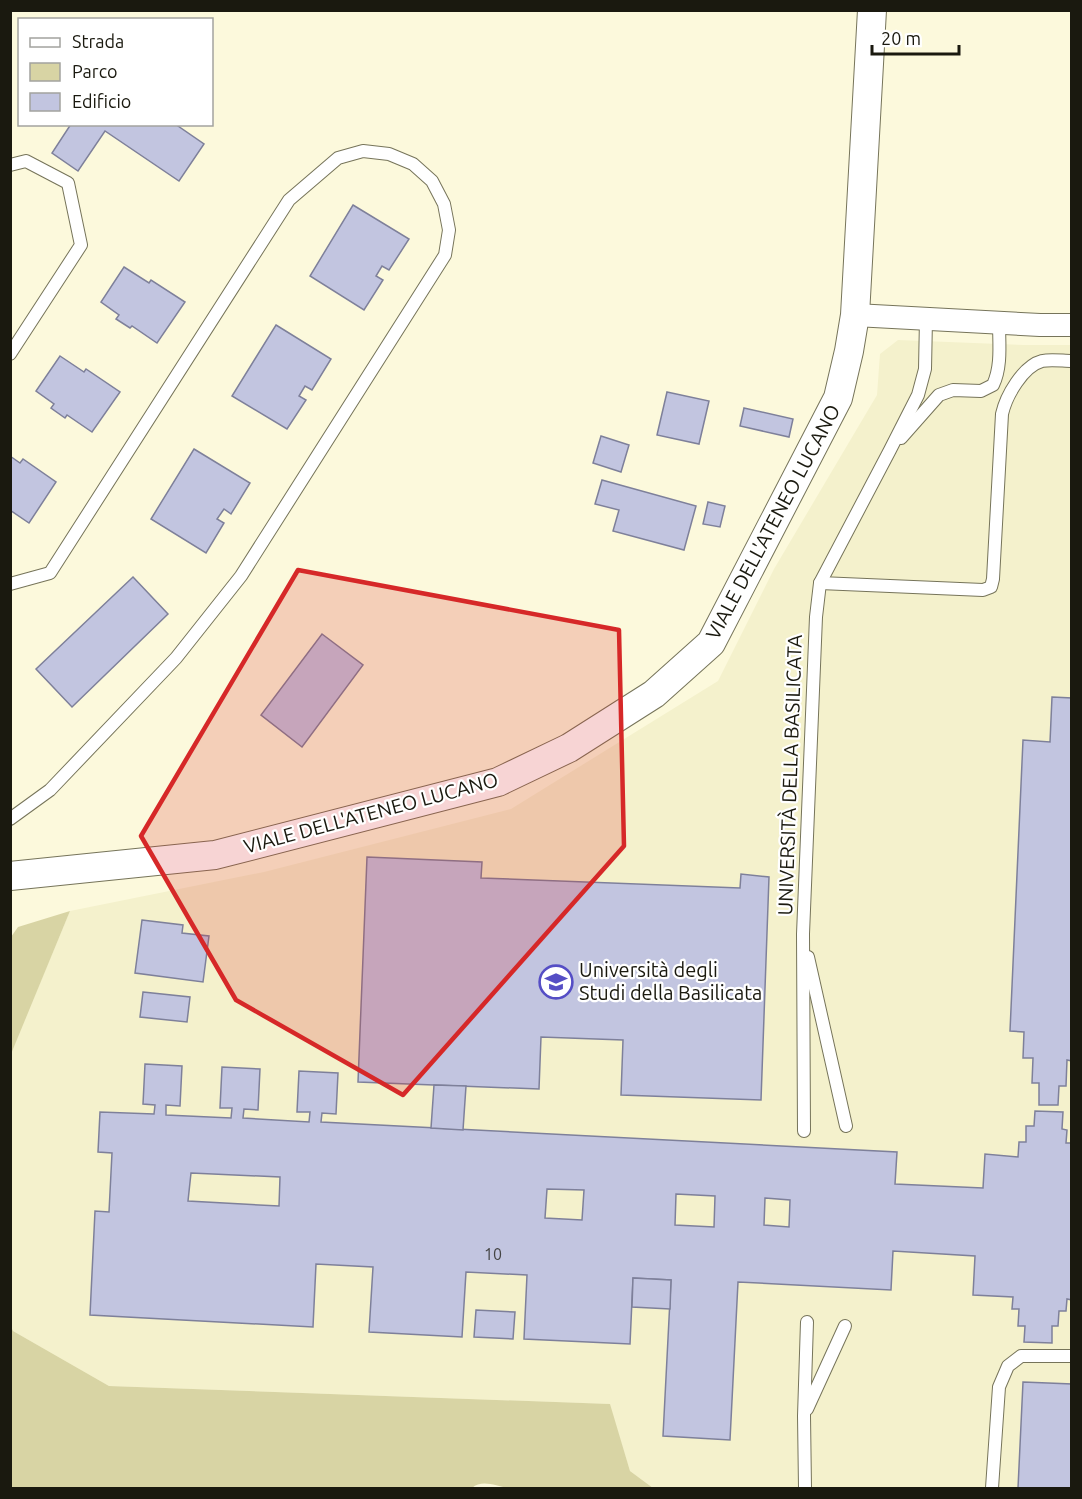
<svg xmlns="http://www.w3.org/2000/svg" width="1082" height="1499" viewBox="0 0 1082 1499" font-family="Ubuntu,sans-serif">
	<rect width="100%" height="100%" fill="#fcf9dc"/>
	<!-- built -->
	<path fill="#f4f1cc" d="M898,340L1024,345H1071V1488H653L630,1471L609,1404L109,1386L13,1331L10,1324V1054L70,911L264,872L511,809L718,681L774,569L877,395L880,354Z"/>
	<!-- green -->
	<g fill="#d8d4a4">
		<path d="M70,911L11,1054V937L18,927Z"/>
		<path d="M10,1324L13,1331L109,1386L610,1404L630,1471L653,1488H508C496,1486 482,1479 472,1488H11Z"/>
	</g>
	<!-- building -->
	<g fill="#c2c5e0" stroke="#7e809a" stroke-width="1.5" fill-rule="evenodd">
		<path d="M71,124H175L204,144L179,181L105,131L78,171L52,153Z"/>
		<path d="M353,205L409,239L389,270L382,266L376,276L383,280L364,310L310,276Z"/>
		<path d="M124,267L149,283L151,280L185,302L157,343L132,326L130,328L116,319L119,315L101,302Z"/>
		<path d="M276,325L331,359L312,390L305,386L299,396L306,400L287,429L232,396Z"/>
		<path d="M60,356L84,372L86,369L120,392L92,432L67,415L65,418L51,408L54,404L36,391Z"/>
		<path d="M667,392L709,401L699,444L657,435Z"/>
		<path d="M744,408L793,419L789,437L740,426Z"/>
		<path d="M601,436L629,445L621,472L593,463Z"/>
		<path d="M194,449L250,483L231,514L224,509L217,519L224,523L206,553L151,519Z"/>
		<path d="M10,456L20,463L23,459L56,482L29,523L10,510Z"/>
		<path d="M602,480L696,506L684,550L613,531L619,510L595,504Z"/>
		<path d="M708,502L725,506L720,527L703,524Z"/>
		<path d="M133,577L168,614L72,707L36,669Z"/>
		<path d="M322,634L363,665L302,747L261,715Z"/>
		<path d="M1052,697L1072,698V1061L1067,1060L1066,1086H1059L1058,1105H1039V1083H1032L1033,1058H1023L1024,1032L1010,1031L1023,740L1050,742Z"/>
		<path d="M367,857L482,862L481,878L740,888L741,874L769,877L761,1100L621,1095L623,1040L541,1037L539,1089L358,1082Z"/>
		<path d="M142,920L183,925L182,933L209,936L203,982L135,973Z"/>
		<path d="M143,992L190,997L187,1022L140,1017Z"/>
		<path d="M145,1064L182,1066L180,1106L166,1105V1115L231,1118L232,1108H220L222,1067L260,1069L258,1110L244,1109L243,1118L309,1122L310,1112H297L299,1071L338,1073L336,1114L322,1113L321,1122L897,1152L895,1184L983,1188L985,1154L1018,1157L1019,1142H1026V1126H1034L1035,1111L1063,1112L1062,1129L1067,1130L1066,1143H1072V1300L1067,1299L1066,1311H1059L1058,1326H1052V1343L1024,1342L1025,1326H1018L1019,1309H1012L1013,1297L973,1295L975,1256L893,1251L891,1290L738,1282L730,1440L663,1436L671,1280L633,1278L630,1344L524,1339L527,1275L466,1272L462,1337L369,1332L373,1267L316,1264L313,1327L90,1315L95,1211L109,1212L112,1153L98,1152L100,1112L154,1114L155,1105L143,1104ZM191,1173L280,1177L279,1206L188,1201ZM547,1189L584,1190L582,1220L545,1218ZM676,1194L715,1196L714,1227L675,1225ZM765,1198L790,1200L789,1227L764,1225Z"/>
		<path d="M434,1085L466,1086L463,1130L431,1128Z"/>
		<path d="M633,1278L671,1280L670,1309L632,1307Z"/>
		<path d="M476,1310L515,1312L513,1339L474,1337Z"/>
		<path d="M1023,1382L1072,1384V1488H1018Z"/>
	</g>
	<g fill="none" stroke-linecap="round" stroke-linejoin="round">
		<defs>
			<g id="service">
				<path d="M10,165L26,161L68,183L81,245L10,354"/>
				<path d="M901,438L939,395L953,390L981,391L993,385C1002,366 999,343 999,323"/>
				<path d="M820,583L983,590L991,587L993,579L1002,414C1006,396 1023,366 1042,361C1051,359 1063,361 1072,361"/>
				<path d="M10,584L50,573L289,200L338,158L363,151L389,154L413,164L432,181L444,204L449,230L445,255L241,576L176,658L50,790L10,819"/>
				<path d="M808,957L846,1126"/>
				<path d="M804,1131L803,934L816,617L820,583L890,450L918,395L925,369L926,319"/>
				<path d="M807,1409L845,1326"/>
				<path d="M805,1488L804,1416L807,1322"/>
				<path d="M992,1488L999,1387L1008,1366L1021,1356H1072"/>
			</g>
			<path id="minor" d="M855,315L1040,325H1072"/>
			<path id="tertiary" d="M10,876L215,855L498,782L569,748L654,694L711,643L838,398L849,351L855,315L872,10"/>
		</defs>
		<!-- service casing -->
		<use href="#service" stroke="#76745a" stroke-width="14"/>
		<!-- minor casing -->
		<use href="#minor" stroke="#76745a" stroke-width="24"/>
		<!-- tertiary casing -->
		<use href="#tertiary" stroke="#76745a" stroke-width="30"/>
		<!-- service -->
		<use href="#service" stroke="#fff" stroke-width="12"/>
		<!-- minor -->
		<use href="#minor" stroke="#fff" stroke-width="22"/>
		<!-- tertiary -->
		<use href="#tertiary" stroke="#fff" stroke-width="28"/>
	</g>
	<!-- marked area -->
	<path fill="#d62828" fill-opacity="0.2" stroke="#d62828" stroke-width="4.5" stroke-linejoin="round" d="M298,570L619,630L624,846L403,1095L236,1000L141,836Z"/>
	<!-- icons -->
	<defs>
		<symbol id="university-ring" viewBox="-11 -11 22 22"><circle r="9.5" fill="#fff" stroke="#554ec5" stroke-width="1.5"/><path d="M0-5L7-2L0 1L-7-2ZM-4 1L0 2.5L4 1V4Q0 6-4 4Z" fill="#554ec5"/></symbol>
	</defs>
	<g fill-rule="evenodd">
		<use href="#university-ring" x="537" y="963" width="38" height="38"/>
	</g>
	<g text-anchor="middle" stroke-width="4.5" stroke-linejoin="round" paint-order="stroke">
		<!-- number labels -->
		<g font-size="16" fill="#444443">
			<text x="493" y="1260">10</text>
		</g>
		<!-- street labels -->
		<g font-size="20" fill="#1a190f" stroke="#fff">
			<text transform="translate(773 522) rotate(-62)" y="7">VIALE DELL'ATENEO LUCANO</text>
			<text transform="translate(790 775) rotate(-88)" y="7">UNIVERSITÀ DELLA BASILICATA</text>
			<text transform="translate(371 813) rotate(-15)" y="7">VIALE DELL'ATENEO LUCANO</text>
		</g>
		<!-- poi labels -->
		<g font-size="20" fill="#1a190f" stroke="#fff" text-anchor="start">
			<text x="579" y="977">Università degli<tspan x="579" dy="23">Studi della Basilicata</tspan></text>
		</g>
	</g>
	<!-- border -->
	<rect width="1082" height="1499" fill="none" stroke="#1a190f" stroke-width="24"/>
	<!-- legend -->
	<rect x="18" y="18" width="195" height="108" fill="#ffffff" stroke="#a3a39f" stroke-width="1.5"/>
	<rect x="30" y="38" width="30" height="9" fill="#ffffff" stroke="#a3a39f" stroke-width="1.5"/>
	<text x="72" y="48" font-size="18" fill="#1a190f">Strada</text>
	<rect x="30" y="63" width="30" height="18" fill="#d8d4a4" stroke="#a3a39f" stroke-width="1.5"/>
	<text x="72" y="78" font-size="18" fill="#1a190f">Parco</text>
	<rect x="30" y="93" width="30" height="18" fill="#c2c5e0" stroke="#a3a39f" stroke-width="1.5"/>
	<text x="72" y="108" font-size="18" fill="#1a190f">Edificio</text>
	<!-- scale -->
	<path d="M872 45v9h87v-9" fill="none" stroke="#1a190f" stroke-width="3"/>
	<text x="881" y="45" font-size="18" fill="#1a190f" stroke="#ffffff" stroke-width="4.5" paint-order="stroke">20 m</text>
</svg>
